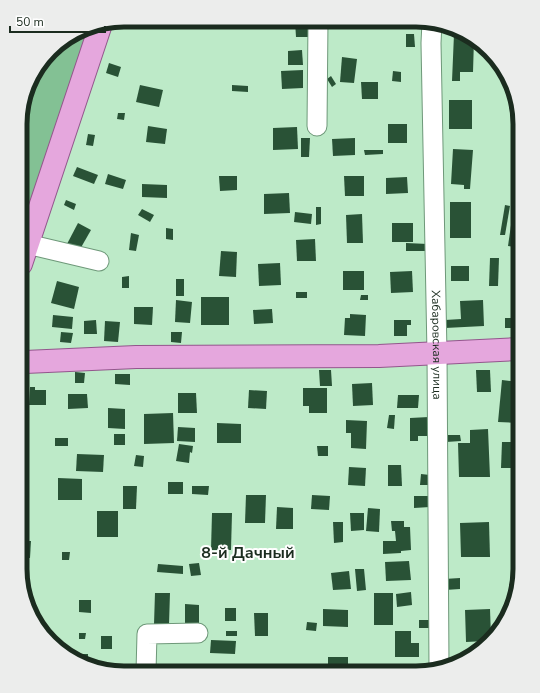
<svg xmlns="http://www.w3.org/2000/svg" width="540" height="693" viewBox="0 0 540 693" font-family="'Nunito Sans',sans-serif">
	<rect width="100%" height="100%" fill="#bdeac8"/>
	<!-- green -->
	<path fill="#83c194" d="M90,26L21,242V110L34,72L56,46Z"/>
	<!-- building -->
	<g fill="#295236">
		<path d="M295,21H311V37H296Z"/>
		<path d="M406,34H414L415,47H406Z"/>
		<path d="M454,34H462L474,39L473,72H460V81H452Z"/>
		<path d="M302,50L303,65H288V51Z"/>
		<path d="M342,57L357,59L354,83L340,82Z"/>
		<path d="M109,63L121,67L118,77L106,73Z"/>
		<path d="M303,70V88L282,89L281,71Z"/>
		<path d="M393,71L401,72V82L392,81Z"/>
		<path d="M331,76L336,84L332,87L327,79Z"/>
		<path d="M361,82H378V99H362Z"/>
		<path d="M140,85L163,90L159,107L136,102Z"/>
		<path d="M232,85L248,86V92L232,91Z"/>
		<rect x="449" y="100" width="23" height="29"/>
		<path d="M513,105H515L517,111L516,141H512Z"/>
		<path d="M118,113H125L124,120L117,119Z"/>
		<rect x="388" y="124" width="19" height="19"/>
		<path d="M148,126L167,129L165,144L146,142Z"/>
		<path d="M297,127L298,149L273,150V128Z"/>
		<path d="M88,134L95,135L93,146L86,145Z"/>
		<path d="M301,138H310L309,157H301Z"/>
		<path d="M355,138V155L333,156L332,139Z"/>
		<path d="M453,149L473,150L470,189H464V185L451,184Z"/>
		<path d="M364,150H383V154L365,155Z"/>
		<path d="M517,156H520V179L514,178Z"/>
		<path d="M77,167L98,175L94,184L73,176Z"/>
		<path d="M108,174L126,180L123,189L105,184Z"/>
		<path d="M219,176H237V190L220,191Z"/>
		<path d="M344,176H364V196H345Z"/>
		<path d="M407,177L408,193L386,194V178Z"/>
		<path d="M142,184L167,185V198L142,197Z"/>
		<path d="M289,193L290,213L264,214V194Z"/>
		<path d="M66,200L76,204L74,210L64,205Z"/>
		<rect x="450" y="202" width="21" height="36"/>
		<path d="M514,204L520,205V214L515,247L508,246Z"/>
		<path d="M505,205L510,206L505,235H500Z"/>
		<path d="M316,207H321V224L316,225Z"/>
		<path d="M142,209L154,215L150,222L138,215Z"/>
		<path d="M295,212L312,214L311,224L294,222Z"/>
		<path d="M362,214L363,243H347L346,215Z"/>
		<path d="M78,223L91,230L79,251L67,244Z"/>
		<rect x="392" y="223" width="21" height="19"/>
		<path d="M166,228L173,229V240L166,239Z"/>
		<path d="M131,233L139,235L136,251L129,250Z"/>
		<path d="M315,239L316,261H297L296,240Z"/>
		<path d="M406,243L428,244V251H406Z"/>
		<path d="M221,251L237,252L236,277L219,276Z"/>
		<path d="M490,258H499L498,286H489Z"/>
		<path d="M280,263L281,285L259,286L258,264Z"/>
		<rect x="451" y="266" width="18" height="15"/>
		<rect x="343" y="271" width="21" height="19"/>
		<path d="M412,271L413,292L391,293L390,272Z"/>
		<path d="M129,276V288H122V277Z"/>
		<rect x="176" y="279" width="8" height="17"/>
		<path d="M57,281L79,287L74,309L51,303Z"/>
		<rect x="296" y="292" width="11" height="6"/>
		<path d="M361,295H368V300H360Z"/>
		<rect x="201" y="297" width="28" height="28"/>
		<path d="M176,300L192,302L190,323L175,322Z"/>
		<path d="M483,300L484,326L445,328V320L461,319L460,301Z"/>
		<path d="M134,307H153L152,325L134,324Z"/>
		<path d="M272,309L273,323L254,324L253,310Z"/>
		<path d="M350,314L366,315L365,336L344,335L345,318H350Z"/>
		<path d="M53,315L73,317L72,329L52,327Z"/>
		<rect x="505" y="318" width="9" height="10"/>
		<path d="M96,320L97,334H84V321Z"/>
		<path d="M394,320H411V325H407V336H394Z"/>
		<path d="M105,321L120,322L118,342L104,341Z"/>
		<path d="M61,332L73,333L71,343L60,342Z"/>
		<path d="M171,332H182L181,343L171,342Z"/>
		<path d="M319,370H331L332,386H320Z"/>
		<path d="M476,370H490L491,392H477Z"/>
		<path d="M75,372L85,373L84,383H75Z"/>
		<path d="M115,374H130V385L115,384Z"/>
		<path d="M20,375H29L28,391L20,390Z"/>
		<path d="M502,380L520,382V423L498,422Z"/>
		<path d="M372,383L373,405L353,406L352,384Z"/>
		<path d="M30,387H35V390H46V405H29Z"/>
		<path d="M303,388H327V413H309V406H303Z"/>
		<path d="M249,390L267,391L266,409L248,408Z"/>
		<path d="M20,392L25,393V405H20Z"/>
		<path d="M178,393H196L197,413H178Z"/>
		<path d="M68,394H87L88,408L68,409Z"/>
		<path d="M398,395H419L418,408H397Z"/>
		<path d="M108,408L125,409V429L108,428Z"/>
		<path d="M173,413L174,443L144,444V414Z"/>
		<path d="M389,415H395L394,429L387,428Z"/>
		<path d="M429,417V436H418V441H410V418Z"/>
		<path d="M346,420L367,421L366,449L351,448V433H346Z"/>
		<path d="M217,423L241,424V443H217Z"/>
		<path d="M178,427L195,428V442L177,441Z"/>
		<path d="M488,429L490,477H459L458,443H470V430Z"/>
		<rect x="114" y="434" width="11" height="11"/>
		<path d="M446,435H460L461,441L446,442Z"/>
		<rect x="55" y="438" width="13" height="8"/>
		<path d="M502,442H520V468H501Z"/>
		<path d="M179,444L193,446L192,453L190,452L189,463L176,461Z"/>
		<path d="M317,446H328V456H318Z"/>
		<path d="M77,454L104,455L103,472L76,471Z"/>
		<path d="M136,455L144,456L143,467L134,466Z"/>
		<path d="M388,465H401L402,486H388Z"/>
		<path d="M349,467L366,468L365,486L348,485Z"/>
		<path d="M421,474L430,475L429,485H420Z"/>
		<path d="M58,478L82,479V500H58Z"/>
		<rect x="168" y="482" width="15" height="12"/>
		<path d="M123,486H137L136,509H123Z"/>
		<path d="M192,486H209L208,495L192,494Z"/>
		<path d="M246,495H266L265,523H245Z"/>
		<path d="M312,495L330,496L329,510L311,509Z"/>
		<path d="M414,496H430V507L414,508Z"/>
		<path d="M277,507L293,508V529H276Z"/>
		<path d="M368,508L380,509L379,532L366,531Z"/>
		<rect x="97" y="511" width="21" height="26"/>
		<path d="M212,513H232L231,550H211Z"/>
		<path d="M350,513H364V530L351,531Z"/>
		<path d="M391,521H404V527H410L411,550L401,551V553L383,554V541H396L395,531H392Z"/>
		<path d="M333,522H343V542L334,543Z"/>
		<path d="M489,522L490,557H461L460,523Z"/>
		<path d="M21,541H31L30,558L21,557Z"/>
		<path d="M62,552H70L69,560H62Z"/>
		<path d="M409,561L411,580L386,581L385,562Z"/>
		<path d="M199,563L201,575L191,576L189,564Z"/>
		<path d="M158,564L183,566V574L157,572Z"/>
		<path d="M355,569H364L366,590L357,591Z"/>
		<path d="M349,571L351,589L333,590L331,573Z"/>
		<path d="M460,578V589L445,590L444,579Z"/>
		<path d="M411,592L412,605L397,607L396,594Z"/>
		<path d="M155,593H170L169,624H154Z"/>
		<rect x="374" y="593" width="19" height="32"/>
		<path d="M79,600H91V613L79,612Z"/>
		<path d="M185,604L199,605V626H185Z"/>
		<rect x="225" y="608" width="11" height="13"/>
		<path d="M323,609L348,610V627L323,626Z"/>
		<path d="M490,609L491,637L486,641L466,642L465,610Z"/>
		<path d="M254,613H268V636H255Z"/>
		<rect x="419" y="620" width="11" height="8"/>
		<path d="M307,622L317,623L316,631L306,630Z"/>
		<rect x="226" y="631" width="11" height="5"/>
		<path d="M395,631H411V643H419V657H395Z"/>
		<path d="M79,633H86L85,639H79Z"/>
		<rect x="101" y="636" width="11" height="13"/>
		<path d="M211,640L236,641L235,654L210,653Z"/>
		<rect x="78" y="654" width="10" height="6"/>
		<rect x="328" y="657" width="20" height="16"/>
		<path d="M216,666L226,667V672H216Z"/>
		<path d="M255,668L267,669V673H255Z"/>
	</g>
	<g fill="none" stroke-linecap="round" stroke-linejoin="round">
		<defs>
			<g id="minor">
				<path id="s1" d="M432,22L431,43L437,353L439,668"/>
				<path d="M317,126L318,21"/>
				<path d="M27,244L99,261"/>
				<path d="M146,672L147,634L198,633"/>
			</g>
			<g id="major">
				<path d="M21,264L101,24"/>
				<path d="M20,361L25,362L136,357L379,356L520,349"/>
			</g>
		</defs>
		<!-- minor casing -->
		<use href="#minor" stroke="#6e9879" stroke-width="21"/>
		<!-- major casing -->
		<use href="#major" stroke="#93568c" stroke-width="24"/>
		<!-- minor -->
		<use href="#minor" stroke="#fff" stroke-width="19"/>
		<!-- major -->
		<use href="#major" stroke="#e5a7dd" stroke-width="22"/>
	</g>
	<g text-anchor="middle" stroke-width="4" stroke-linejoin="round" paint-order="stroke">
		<!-- street labels -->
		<g font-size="12" fill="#1b2c1f" stroke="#fefefe">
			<text dy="4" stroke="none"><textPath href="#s1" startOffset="323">Хабаровская улица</textPath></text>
		</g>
		<!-- district labels -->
		<g font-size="16" font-weight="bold" fill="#1b2c1f" stroke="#fefefe">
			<text x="248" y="558">8-й Дачный</text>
		</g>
	</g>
	<!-- crop -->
	<path d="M0 0H540V693H0ZM124 27H416A97 97 0 0 1 513 124V569A97 97 0 0 1 416 666H124A97 97 0 0 1 27 569V124A97 97 0 0 1 124 27Z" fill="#ecedec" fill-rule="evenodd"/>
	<path fill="none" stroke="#1b2c1f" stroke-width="5" d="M124 27H416A97 97 0 0 1 513 124V569A97 97 0 0 1 416 666H124A97 97 0 0 1 27 569V124A97 97 0 0 1 124 27Z"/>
	<!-- scale -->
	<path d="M10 26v6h95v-6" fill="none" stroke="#1b2c1f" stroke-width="2"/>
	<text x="16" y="26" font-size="12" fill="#1b2c1f" stroke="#fefefe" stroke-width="3" paint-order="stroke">50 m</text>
</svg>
